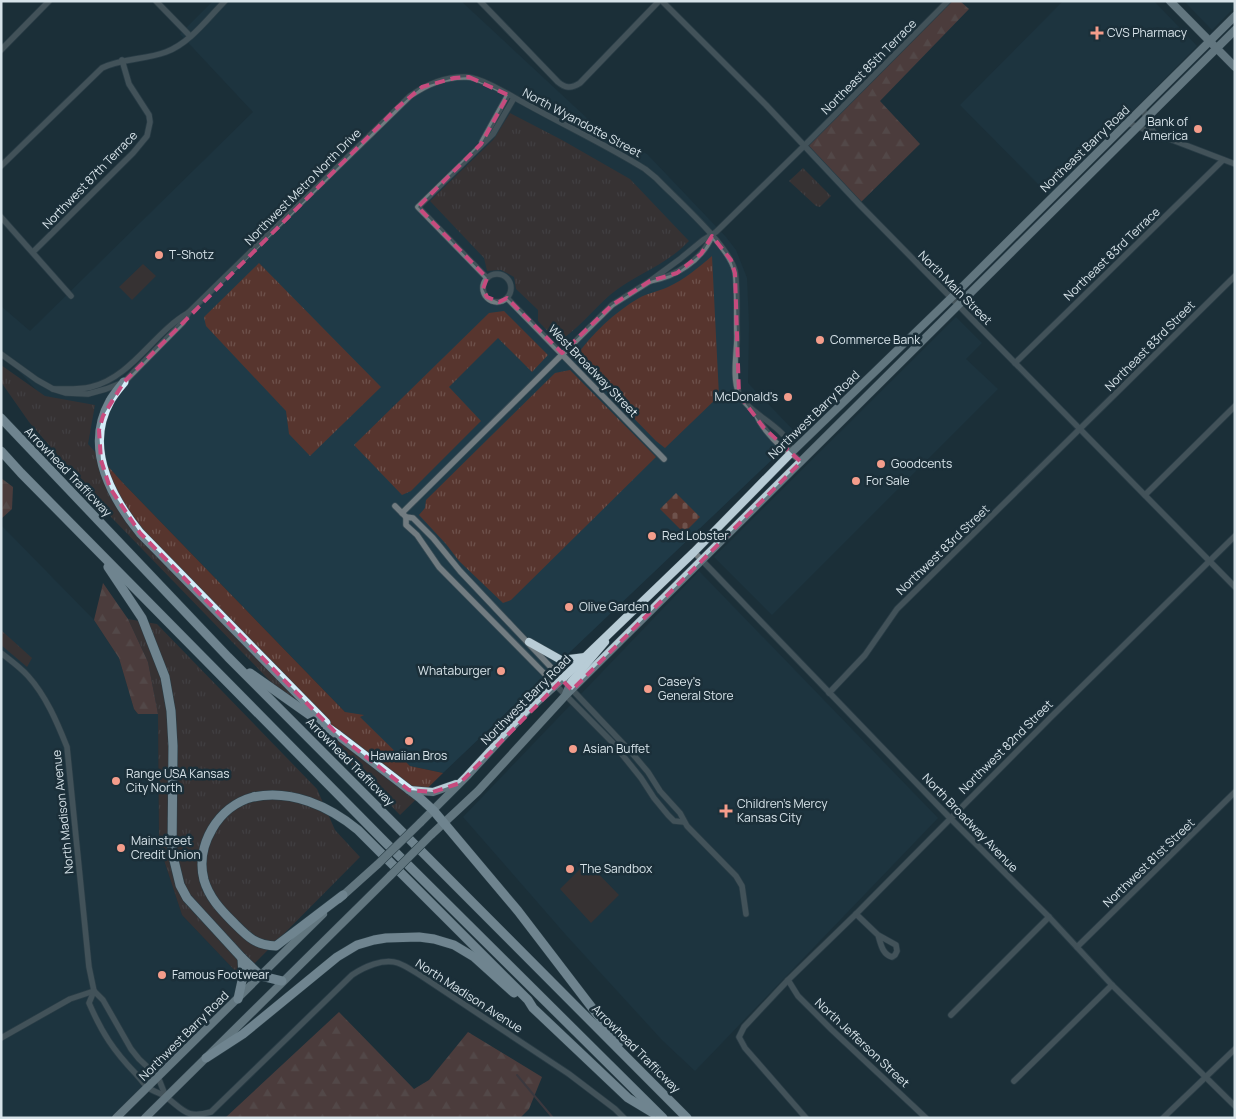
<svg xmlns="http://www.w3.org/2000/svg" width="1236" height="1119" viewBox="0 0 1236 1119" font-family="Manrope,sans-serif">
	<defs>
		<pattern id="grass-tufts" width="24" height="20" patternUnits="userSpaceOnUse" patternTransform="scale(1.25)"><rect width="24" height="20" fill="#57352e"/><path d="M3 7l-1-3M5 7V3M7 7l1-3M15 17l-1-3M17 17v-4M19 17l1-3" fill="none" stroke="#6e524c"/></pattern>
		<pattern id="forest-firs" width="22" height="20" patternUnits="userSpaceOnUse" patternTransform="scale(1.25)"><rect width="22" height="20" fill="#864c40"/><path d="M5 1l3.5 6h-7zM16 11l3.5 6h-7z" fill="#96665c"/></pattern>
		<pattern id="cemetery-stones" width="16" height="16" patternUnits="userSpaceOnUse" patternTransform="scale(1.25)"><rect width="16" height="16" fill="#57352e"/><path d="M2 7V4a2 2 0 0 1 4 0v3zM10 15v-3a2 2 0 0 1 4 0v3z" fill="#6e524c"/></pattern>
	</defs>
	<rect width="100%" height="100%" fill="#1b2f39"/>
	<!-- built -->
	<g fill="#1f3a47">
		<path d="M213,1H461L603,133L647,154L726,237L736,250L747,278L749,325L748,383L798,435L443,773L410,766L345,712L123,483L1,352V306L30,331L253,112L180,34Z"/>
		<path d="M1063,1H1154L1197,46L1049,195L960,105Z"/>
		<path d="M1184,1H1235V7L1212,30Z"/>
		<path d="M956,317L982,343L966,359L998,389L772,615L714,557Z"/>
		<path d="M1,525L94,620L119,658L134,709L138,714H158L159,845L182,915L241,977L238,999L116,1118H1Z"/>
		<path d="M699,571L938,818L695,1071L662,1040L566,935L463,817Z"/>
	</g>
	<!-- grass -->
	<g fill="url(#grass-tufts)">
		<path d="M510,113L562,140L630,179L689,241C667,265 634,275 610,295C592,311 578,329 558,342L538,321V310L516,289L514,277L501,270L487,271L484,258L430,201L493,140Z"/>
		<path d="M803,168L831,196L820,207L816,206L789,181Z"/>
		<path d="M712,256L719,396L665,448L656,441L575,358C591,334 615,312 639,298C648,293 659,291 668,287C684,280 699,267 712,256Z"/>
		<path d="M259,263L381,387L310,456L289,434L286,411L206,326L204,317Z"/>
		<path d="M504,311L548,355L532,372L498,338L449,387L481,421L411,491L402,495L354,445L489,313Z"/>
		<path d="M1,365L45,396L95,405L88,444L123,483L345,712L364,715L360,717L410,766L443,773L400,815L112,518L29,422L1,382Z"/>
		<path d="M570,370L656,457L511,600L503,603L459,561L446,544L419,515L425,508L426,500L555,373Z"/>
		<path d="M128,619L157,624L317,789L335,830L360,857L241,977L182,915L159,845L158,714L148,662Z"/>
		<path d="M1,630L32,658L27,667L1,645Z"/>
	</g>
	<!-- forest -->
	<g fill="url(#forest-firs)">
		<path d="M948,1H960L969,9L880,101L920,144L859,204L804,146Z"/>
		<path d="M1,478L13,487L12,509L1,519Z"/>
		<path d="M103,583L128,619L148,662L158,714H138L134,709L119,658L94,620Z"/>
		<path d="M339,1012L414,1089L429,1080L468,1032L542,1077L529,1109L520,1118H225Z"/>
	</g>
	<!-- cemetery -->
	<path fill="url(#cemetery-stones)" d="M676,493L700,517L684,533L660,509Z"/>
	<!-- pitch -->
	<g fill="#57352e">
		<path d="M143,264L156,276L132,300L119,287Z"/>
		<path d="M587,862L619,895L591,923L560,889Z"/>
	</g>
	<g fill="none" stroke-linecap="round" stroke-linejoin="round">
		<!-- stream -->
		<path stroke="#624446" stroke-width="2" d="M517,1075L553,1118"/>
		<defs>
			<g id="minor">
				<path d="M156,1L190,36"/>
				<path d="M480,1L558,82C565,88 571,89 580,83L659,1"/>
				<path d="M662,1L766,105L859,204L1235,587"/>
				<path d="M1,50L49,1"/>
				<path d="M1143,108L1146,118L1154,133"/>
				<path d="M1128,123L1235,164"/>
				<path d="M482,142L508,95"/>
				<path d="M1,166L102,68C122,58 145,60 166,52C190,43 207,19 225,1"/>
				<path d="M1,217L71,296"/>
				<path d="M712,236C701,261 676,276 650,281L680,259L703,240L716,232L804,146L948,1"/>
				<path d="M33,252L133,153L147,136L150,122L149,115L129,84L122,60"/>
				<circle cx="497" cy="288" r="14"/>
				<path d="M487,278L418,207L493,134L514,98"/>
				<path d="M507,298L664,459"/>
				<path d="M1,354L37,380L53,389L66,393L88,394L106,389L124,382L183,322L188,313"/>
				<path d="M1015,363L1223,160"/>
				<path d="M53,389C65,389 79,390 91,387C132,377 153,333 188,313L410,96C427,84 446,76 467,77C483,78 514,98 530,106C568,127 608,146 645,169L656,178C677,200 728,244 735,271C738,287 736,319 737,336C737,352 732,379 739,393C749,416 788,426 792,452"/>
				<path d="M756,413C759,424 776,444 786,450C792,454 796,456 801,462"/>
				<path d="M1145,495L1235,406"/>
				<path d="M395,506L406,517L413,518L433,538L460,571L631,752L648,772L660,791L680,813L687,826L736,876L742,886L746,914"/>
				<path d="M402,513L612,305L650,281"/>
				<path d="M406,517V525L417,535L439,567L612,742L641,778L654,798L668,815L674,821L684,822"/>
				<path d="M694,552L950,818L1049,917L1112,985L1235,1106"/>
				<path d="M1,653C10,660 20,667 28,676C46,696 57,722 67,747L89,967L94,991L89,1003C102,1033 113,1050 136,1074C140,1078 144,1085 149,1088C154,1092 161,1093 166,1097C184,1110 186,1119 211,1112L352,975C364,967 383,958 398,963C406,966 413,971 420,975L569,1074L615,1109L624,1118"/>
				<path d="M829,693L865,655L897,609L1235,276"/>
				<path d="M856,914L878,935L896,945L897,951L895,955L892,957C882,954 881,944 878,935"/>
				<path d="M1077,947L1235,792"/>
				<path d="M788,980L798,996L832,1030L926,1118"/>
				<path d="M94,991L103,1000L131,1049L139,1059L158,1077L166,1097"/>
				<path d="M951,1015L1049,917"/>
				<path d="M1,1038L70,999L94,991"/>
				<path d="M1014,1081L1112,985"/>
				<path d="M806,1118L745,1048L739,1037L744,1027L788,980L856,914L1051,717L1235,536"/>
				<path d="M1163,1118L1235,1049"/>
			</g>
			<g id="major">
				<path d="M1170,1L1235,67"/>
				<path d="M529,642L561,660L585,657"/>
				<path d="M566,694L571,682L605,642"/>
				<path d="M409,790L433,792L456,784"/>
				<path d="M420,823L467,776L527,711L558,683L694,552L792,452L951,298L1235,16"/>
				<path d="M431,835L478,791L565,696L1235,30"/>
				<path d="M339,899L378,864"/>
				<path d="M116,1118L323,914"/>
				<path d="M145,1118L391,875"/>
			</g>
			<g id="highway">
				<path d="M124,382C119,388 113,395 110,401C84,447 111,497 140,533L326,723"/>
				<path d="M1,418L228,657L687,1118"/>
				<path d="M1,451L21,473L385,842L663,1118"/>
				<path d="M108,567L142,618L165,677L171,711L173,746L172,852L180,885L187,898L242,958L261,976L282,981"/>
				<path d="M250,673L338,735L420,798L433,810L518,911L619,1043"/>
				<path d="M343,895L276,946C254,945 247,936 232,921C220,909 209,897 204,880C195,846 218,806 253,797C291,789 329,806 358,830L528,1000L533,1008L628,1098L653,1113"/>
				<path d="M238,999L243,976L242,958"/>
				<path d="M206,1058L243,1034L337,957L357,945L374,940L386,938L419,937L434,939L454,945L474,957L514,993"/>
			</g>
		</defs>
		<!-- minor casing -->
		<use href="#minor" stroke="#394c55" stroke-width="7"/>
		<!-- major casing -->
		<use href="#major" stroke="#394c55" stroke-width="9"/>
		<!-- highway casing -->
		<use href="#highway" stroke="#394c55" stroke-width="10"/>
		<!-- minor -->
		<use href="#minor" stroke="#727c81" stroke-width="5.5"/>
		<!-- major -->
		<use href="#major" stroke="#b8ccd6" stroke-width="8"/>
		<!-- highway -->
		<use href="#highway" stroke="#d4ecf8" stroke-width="9"/>
		<defs>
			<g id="major-bridge">
				<path d="M378,864L420,823"/>
				<path d="M391,875L431,835"/>
			</g>
		</defs>
		<!-- major-bridge casing -->
		<use href="#major-bridge" stroke="#394c55" stroke-width="9" stroke-linecap="butt"/>
		<!-- major-bridge -->
		<use href="#major-bridge" stroke="#b8ccd6" stroke-width="8"/>
	</g>
	<!-- marked area -->
	<path d="M0 0H1236V1119H0ZM469,77L508,95L481,144L418,207L487,278L483,289L487,297L499,302L507,298L562,353L612,305L650,281L677,273L701,254L712,236L731,260L735,273L739,395L764,428L801,462L572,690L562,680L460,783L433,792L409,790L338,735L140,533L110,488L101,460L99,430L103,416L124,382L398,107L422,87L454,78Z" fill="#1b2f39" fill-opacity=".55" fill-rule="evenodd"/>
	<path fill="none" stroke="#c74b7e" stroke-width="4" stroke-dasharray="10 6" stroke-linejoin="round" d="M469,77L508,95L481,144L418,207L487,278L483,289L487,297L499,302L507,298L562,353L612,305L650,281L677,273L701,254L712,236L731,260L735,273L739,395L764,428L801,462L572,690L562,680L460,783L433,792L409,790L338,735L140,533L110,488L101,460L99,430L103,416L124,382L398,107L422,87L454,78Z"/>
	<!-- markers -->
	<g fill="#f49d8b" stroke="#1b2f39" stroke-width="2">
		<path d="M1094.5 25.5h5v5h5v5h-5v5h-5v-5h-5v-5h5z"/>
		<circle cx="1198" cy="129" r="5"/>
		<circle cx="159" cy="255" r="5"/>
		<circle cx="820" cy="340" r="5"/>
		<circle cx="788" cy="397" r="5"/>
		<circle cx="881" cy="464" r="5"/>
		<circle cx="856" cy="481" r="5"/>
		<circle cx="652" cy="536" r="5"/>
		<circle cx="569" cy="607" r="5"/>
		<circle cx="501" cy="671" r="5"/>
		<circle cx="648" cy="689" r="5"/>
		<circle cx="409" cy="741" r="5"/>
		<circle cx="573" cy="749" r="5"/>
		<circle cx="116" cy="781" r="5"/>
		<path d="M723.5 803.5h5v5h5v5h-5v5h-5v-5h-5v-5h5z"/>
		<circle cx="121" cy="848" r="5"/>
		<circle cx="570" cy="869" r="5"/>
		<circle cx="162" cy="975" r="5"/>
	</g>
	<g text-anchor="middle" stroke-width="5" stroke-linejoin="round" paint-order="stroke">
		<!-- poi labels -->
		<g font-size="12" fill="#d7e3e9" stroke="#1b2f39" text-anchor="start">
			<text x="1107" y="37">CVS Pharmacy</text>
			<text x="1188" y="126" text-anchor="end">Bank of<tspan x="1188" dy="14">America</tspan></text>
			<text x="169" y="259">T-Shotz</text>
			<text x="830" y="344">Commerce Bank</text>
			<text x="778" y="401" text-anchor="end">McDonald's</text>
			<text x="891" y="468">Goodcents</text>
			<text x="866" y="485">For Sale</text>
			<text x="662" y="540">Red Lobster</text>
			<text x="579" y="611">Olive Garden</text>
			<text x="491" y="675" text-anchor="end">Whataburger</text>
			<text x="658" y="686">Casey's<tspan x="658" dy="14">General Store</tspan></text>
			<text x="583" y="753">Asian Buffet</text>
			<text x="409" y="760" text-anchor="middle">Hawaiian Bros</text>
			<text x="126" y="778">Range USA Kansas<tspan x="126" dy="14">City North</tspan></text>
			<text x="737" y="808">Children's Mercy<tspan x="737" dy="14">Kansas City</tspan></text>
			<text x="131" y="845">Mainstreet<tspan x="131" dy="14">Credit Union</tspan></text>
			<text x="580" y="873">The Sandbox</text>
			<text x="172" y="979">Famous Footwear</text>
		</g>
		<!-- street labels -->
		<g font-size="12" fill="#d7e3e9" stroke="#1b2f39">
			<text transform="translate(869 67) rotate(-45)" y="4">Northeast 85th Terrace</text>
			<text transform="translate(582 123) rotate(28)" y="4">North Wyandotte Street</text>
			<text transform="translate(1085 149) rotate(-44)" y="4">Northeast Barry Road</text>
			<text transform="translate(90 180) rotate(-46)" y="4">Northwest 87th Terrace</text>
			<text transform="translate(303 187) rotate(-45)" y="4">Northwest Metro North Drive</text>
			<text transform="translate(1112 254) rotate(-44)" y="4">Northeast 83rd Terrace</text>
			<text transform="translate(955 288) rotate(45)" y="4">North Main Street</text>
			<text transform="translate(1150 346) rotate(-45)" y="4">Northeast 83rd Street</text>
			<text transform="translate(593 371) rotate(46)" y="4">West Broadway Street</text>
			<text transform="translate(814 415) rotate(-44)" y="4">Northwest Barry Road</text>
			<text transform="translate(68 472) rotate(46)" y="4">Arrowhead Trafficway</text>
			<text transform="translate(943 550) rotate(-44)" y="4">Northwest 83rd Street</text>
			<text transform="translate(526 700) rotate(-45)" y="4">Northwest Barry Road</text>
			<text transform="translate(1006 747) rotate(-45)" y="4">Northwest 82nd Street</text>
			<text transform="translate(350 762) rotate(45)" y="4">Arrowhead Trafficway</text>
			<text transform="translate(63 812) rotate(-96)" y="4">North Madison Avenue</text>
			<text transform="translate(970 823) rotate(46)" y="4">North Broadway Avenue</text>
			<text transform="translate(1149 863) rotate(-44)" y="4">Northwest 81st Street</text>
			<text transform="translate(469 996) rotate(33)" y="4">North Madison Avenue</text>
			<text transform="translate(184 1036) rotate(-45)" y="4">Northwest Barry Road</text>
			<text transform="translate(862 1043) rotate(43)" y="4">North Jefferson Street</text>
			<text transform="translate(636 1049) rotate(45)" y="4">Arrowhead Trafficway</text>
		</g>
	</g>
	<!-- border -->
	<rect width="1236" height="1119" fill="none" stroke="#d7e3e9" stroke-width="5"/>
</svg>
